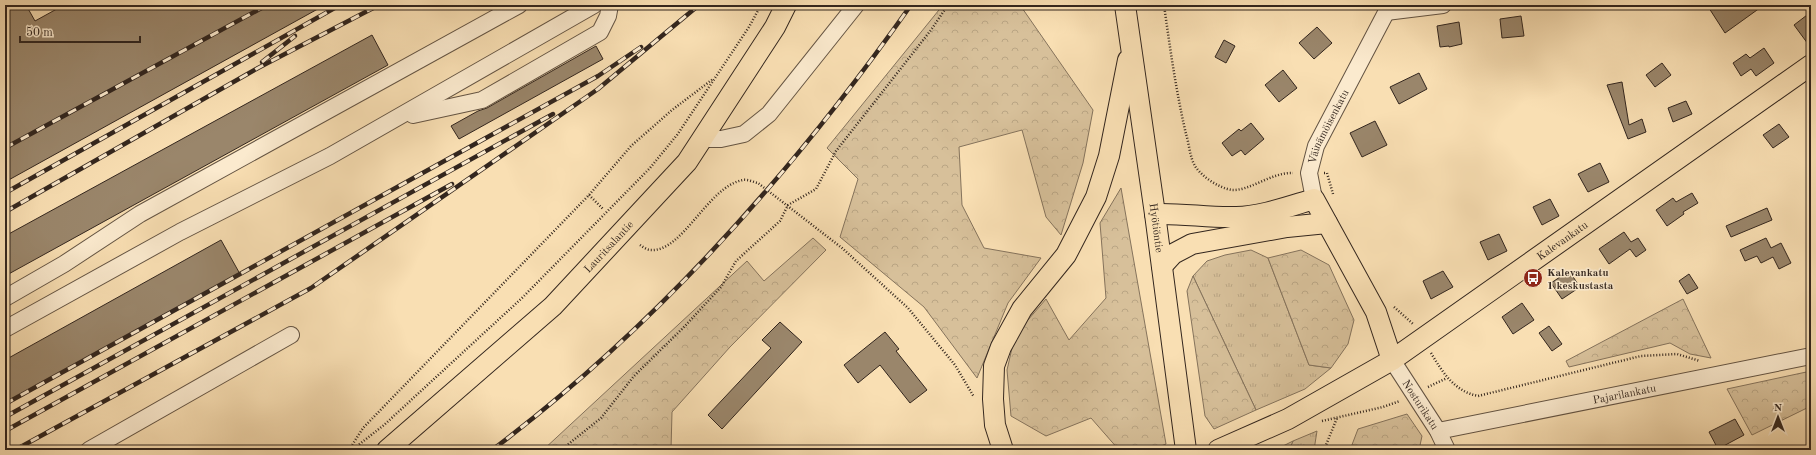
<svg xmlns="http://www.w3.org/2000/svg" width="1816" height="455" viewBox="0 0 1816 455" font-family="'Old Standard TT',serif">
	<defs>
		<pattern id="grass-tufts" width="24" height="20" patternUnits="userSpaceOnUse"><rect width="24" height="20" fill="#d7c09a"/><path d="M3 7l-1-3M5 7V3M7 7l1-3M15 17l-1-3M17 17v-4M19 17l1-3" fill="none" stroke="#b9a584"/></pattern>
		<pattern id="forest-crowns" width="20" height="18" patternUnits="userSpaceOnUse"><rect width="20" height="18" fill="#d7c09a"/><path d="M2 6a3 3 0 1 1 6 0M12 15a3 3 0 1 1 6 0" fill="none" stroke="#b9a584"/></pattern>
	</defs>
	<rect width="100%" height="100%" fill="#f9dfb3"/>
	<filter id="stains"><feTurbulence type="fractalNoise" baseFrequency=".005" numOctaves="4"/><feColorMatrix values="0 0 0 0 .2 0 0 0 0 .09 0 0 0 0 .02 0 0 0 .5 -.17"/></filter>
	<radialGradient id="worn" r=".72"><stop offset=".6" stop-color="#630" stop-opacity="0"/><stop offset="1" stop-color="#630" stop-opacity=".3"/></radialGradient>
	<!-- grass -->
	<g fill="url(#grass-tufts)" stroke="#85735c">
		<path d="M1251,250L1268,258L1309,365L1331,368L1305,389L1256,410L1193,276L1207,261L1225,255Z"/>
		<path d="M1317,431L1314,450H1289L1293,441Z"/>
	</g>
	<!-- forest -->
	<g fill="url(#forest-crowns)" stroke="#85735c">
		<path d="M943,5H1020L1093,110L1083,163L1061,235L1046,217L1022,130L959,147L962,205L984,248L1041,258L1008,303L977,378L924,307L840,237L858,179L827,148Z"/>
		<path d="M1121,188L1166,444L1151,450H1119L1091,418L1046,436L1011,416L1007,370L1015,335L1046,299L1069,340L1106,298L1100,223Z"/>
		<path d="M813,238L826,250L730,347L672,412L671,450H543L747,261L764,281Z"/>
		<path d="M1301,250L1329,265L1354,320L1348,344L1331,368L1309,365L1268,258Z"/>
		<path d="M1193,276L1256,410L1214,429L1205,416L1187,291Z"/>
		<path d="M1683,299L1711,358L1690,354L1670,343L1569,367L1566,361Z"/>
		<path d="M1811,371V406L1752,435L1727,389Z"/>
		<path d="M1407,414L1422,436L1419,450H1350L1358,429Z"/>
		<path d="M1293,441L1289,450H1275Z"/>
	</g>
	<!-- building -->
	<g fill="#9a866b" stroke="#33261e">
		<path d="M5,5H26L35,21L64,5H325L5,182Z"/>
		<path d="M1707,5H1764L1725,33Z"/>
		<path d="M1811,12V48L1794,25Z"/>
		<path d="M1521,16L1524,36L1502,38L1500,19Z"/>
		<path d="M1459,22L1462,44L1449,47V46L1440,47L1437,26Z"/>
		<path d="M1317,27L1332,43L1314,59L1299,43Z"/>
		<path d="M372,35L388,65L5,276V236Z"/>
		<path d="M1224,40L1235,46L1226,63L1215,57Z"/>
		<path d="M596,46L603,59L459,139L451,126L478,111L487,108Z"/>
		<path d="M1764,48L1774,63L1756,76L1751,69L1741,76L1733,63L1746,54L1750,58Z"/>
		<path d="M1662,63L1671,75L1655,87L1646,75Z"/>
		<path d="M1283,70L1297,88L1279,102L1265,85Z"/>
		<path d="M1419,73L1427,89L1399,104L1390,87Z"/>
		<path d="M1622,82L1629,125L1642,119L1646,132L1628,139L1607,85Z"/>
		<path d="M1686,101L1692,114L1673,122L1668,108Z"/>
		<path d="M1375,121L1387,145L1362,157L1350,133Z"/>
		<path d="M1251,123L1264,139L1245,155L1241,150L1232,156L1222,143L1239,129L1241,131Z"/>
		<path d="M1779,124L1789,137L1773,148L1763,135Z"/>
		<path d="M1600,163L1609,182L1588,192L1578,174Z"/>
		<path d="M1692,193L1698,203L1683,212L1684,214L1667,226L1656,210L1673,198L1676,202Z"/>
		<path d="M1550,199L1559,216L1542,225L1533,207Z"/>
		<path d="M1767,208L1772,220L1731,237L1726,226Z"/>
		<path d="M1624,232L1631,242L1638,238L1646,250L1636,257L1630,249L1609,264L1599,249Z"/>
		<path d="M1499,234L1507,251L1488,260L1480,242Z"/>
		<path d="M1766,238L1771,248L1781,243L1791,263L1779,269L1773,257L1761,263L1757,256L1745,261L1740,250Z"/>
		<path d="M221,240L240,274L5,403V360Z"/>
		<path d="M1443,271L1453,287L1431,299L1423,281Z"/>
		<path d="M1569,271L1580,287L1562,299L1551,283Z"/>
		<path d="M1689,274L1698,288L1687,294L1679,281Z"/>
		<path d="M1522,303L1534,320L1513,334L1502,317Z"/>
		<path d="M780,322L802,342L722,429L708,415L771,348L762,340Z"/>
		<path d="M1549,326L1562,344L1552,351L1539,333Z"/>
		<path d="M885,332L899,349L896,351L927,390L910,403L880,365L858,383L844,365Z"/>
		<path d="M1735,419L1744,435L1718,449L1709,432Z"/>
	</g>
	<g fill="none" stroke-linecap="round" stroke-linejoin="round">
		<defs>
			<g id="minor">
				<path d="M1386,12L1443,5"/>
				<path d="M413,115L482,100L600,32L608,16L610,5"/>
				<path d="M703,139H721L744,134L769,114L856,5"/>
				<path id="s1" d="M1314,199L1309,173L1316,146L1390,5"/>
				<path d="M5,298L64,264L140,214L519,5"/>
				<path d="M5,329L180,232L330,156L594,5"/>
				<path id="s2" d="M1392,360L1438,431L1447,450"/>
				<path id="s3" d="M1438,431L1811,356"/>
				<path d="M89,450L291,335"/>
			</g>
			<g id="major">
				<path id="s4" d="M1125,5L1155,214L1186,450"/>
				<path d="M1155,214C1183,213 1209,218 1236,217C1260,217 1290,206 1314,199L1376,312L1392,360"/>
				<path d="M1162,266L1173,254L1192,244L1287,227L1327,223"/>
				<path id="s5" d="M387,450L553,306L687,162L775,27L786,5"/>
				<path d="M1003,450L995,425L993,399L994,366L1001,347L1022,309L1066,255L1096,197L1109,156L1128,60"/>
				<path id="s6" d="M1218,450L1288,419L1392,360L1811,65"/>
			</g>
		</defs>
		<!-- minor casing -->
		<use href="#minor" stroke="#645443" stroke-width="18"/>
		<!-- major casing -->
		<use href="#major" stroke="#33261e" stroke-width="22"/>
		<!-- path -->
		<g stroke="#33261e" stroke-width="2.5" stroke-dasharray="1 2" stroke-linecap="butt">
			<path d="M1164,5C1170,48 1176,91 1186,134C1189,143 1190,158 1195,166C1202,177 1219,188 1232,190C1250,191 1272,172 1293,173"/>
			<path d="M1324,173H1327L1333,194"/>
			<path d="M589,195L603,209"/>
			<path d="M640,245C643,247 647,250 651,250C683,252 708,186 743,180C747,179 753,182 758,183L842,248L908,308L955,365L974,397"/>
			<path d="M1394,307L1413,324"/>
			<path d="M1431,353C1443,373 1454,391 1478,396L1641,356L1677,354L1700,361"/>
			<path d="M1428,387L1447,378"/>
			<path d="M1322,421L1383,407L1400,401"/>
			<path d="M349,450L363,428L589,195L631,146L672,110L713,79"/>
			<path d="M352,450L384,425L522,298L650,168L677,135L749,27L761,5"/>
			<path d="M561,450L601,418L634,376L685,326L721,287L736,261L780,221L788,205L816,189L836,151L931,30L948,5"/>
			<path d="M1324,450L1337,418"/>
		</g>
		<!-- minor -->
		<use href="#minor" stroke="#fbeace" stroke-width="16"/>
		<!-- major -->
		<use href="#major" stroke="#f9dfb3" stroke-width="20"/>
		<defs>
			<g id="rail">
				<path d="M262,62L295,36"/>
				<path d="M5,148L267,5"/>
				<path d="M5,193L340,5"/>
				<path d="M5,212L258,68L379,5"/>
				<path d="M5,404L598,76L641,47"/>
				<path d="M5,417L553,114"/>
				<path d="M5,431L452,184"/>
				<path d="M15,450L311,288L598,89L699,5"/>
				<path d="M492,450C656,327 793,172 911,5"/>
			</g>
		</defs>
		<!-- rail casing -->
		<use href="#rail" stroke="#33261e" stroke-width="4.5"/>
		<!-- rail -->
		<use href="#rail" stroke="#fbeace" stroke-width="3" stroke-dasharray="9" stroke-linecap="butt"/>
	</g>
	<!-- icons -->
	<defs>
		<symbol id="bus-disc" viewBox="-11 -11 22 22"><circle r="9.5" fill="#8f2418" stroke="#fbeace"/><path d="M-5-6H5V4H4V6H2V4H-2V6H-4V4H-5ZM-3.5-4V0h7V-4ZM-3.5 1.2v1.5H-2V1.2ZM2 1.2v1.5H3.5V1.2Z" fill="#fff"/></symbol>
	</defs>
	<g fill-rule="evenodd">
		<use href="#bus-disc" x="1522" y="267" width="22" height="22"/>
	</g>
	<g text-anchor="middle" stroke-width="3" stroke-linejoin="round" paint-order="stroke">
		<!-- street labels -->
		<g font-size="11" fill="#33261e" stroke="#fbeace">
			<text dy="4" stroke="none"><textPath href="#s1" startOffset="77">Väinämöisenkatu</textPath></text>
			<text dy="4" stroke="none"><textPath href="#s4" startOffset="225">Hyötiöntie</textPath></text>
			<text dy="4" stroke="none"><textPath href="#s6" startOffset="404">Kalevankatu</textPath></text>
			<text dy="4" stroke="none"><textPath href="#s5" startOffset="301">Lauritsalantie</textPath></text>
			<text dy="4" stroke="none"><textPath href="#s3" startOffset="190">Pajarilankatu</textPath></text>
			<text dy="4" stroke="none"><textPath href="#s2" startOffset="53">Nosturikatu</textPath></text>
		</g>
		<!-- poi labels -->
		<g font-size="11" font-weight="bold" fill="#33261e" stroke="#fbeace" text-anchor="start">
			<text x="1547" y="276">Kalevankatu<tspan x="1547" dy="13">1 keskustasta</tspan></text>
		</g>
	</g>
	<!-- margin -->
	<rect width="1816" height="455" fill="none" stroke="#f9dfb3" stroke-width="20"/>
	<rect x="6" y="6" width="1804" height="443" fill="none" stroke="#33261e" stroke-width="2"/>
	<rect x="10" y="10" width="1796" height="435" fill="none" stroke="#33261e"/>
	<!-- north arrow -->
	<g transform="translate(1778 417)" stroke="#fbeace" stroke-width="3" paint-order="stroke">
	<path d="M0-3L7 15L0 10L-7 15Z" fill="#33261e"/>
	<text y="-6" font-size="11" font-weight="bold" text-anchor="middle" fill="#33261e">N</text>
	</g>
	<!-- scale -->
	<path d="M20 36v6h120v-6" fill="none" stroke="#33261e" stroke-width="2"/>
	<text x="26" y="36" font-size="12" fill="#33261e" stroke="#fbeace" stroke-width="3" paint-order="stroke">50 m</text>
	<rect width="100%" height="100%" filter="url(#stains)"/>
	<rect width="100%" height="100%" fill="url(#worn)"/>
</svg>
